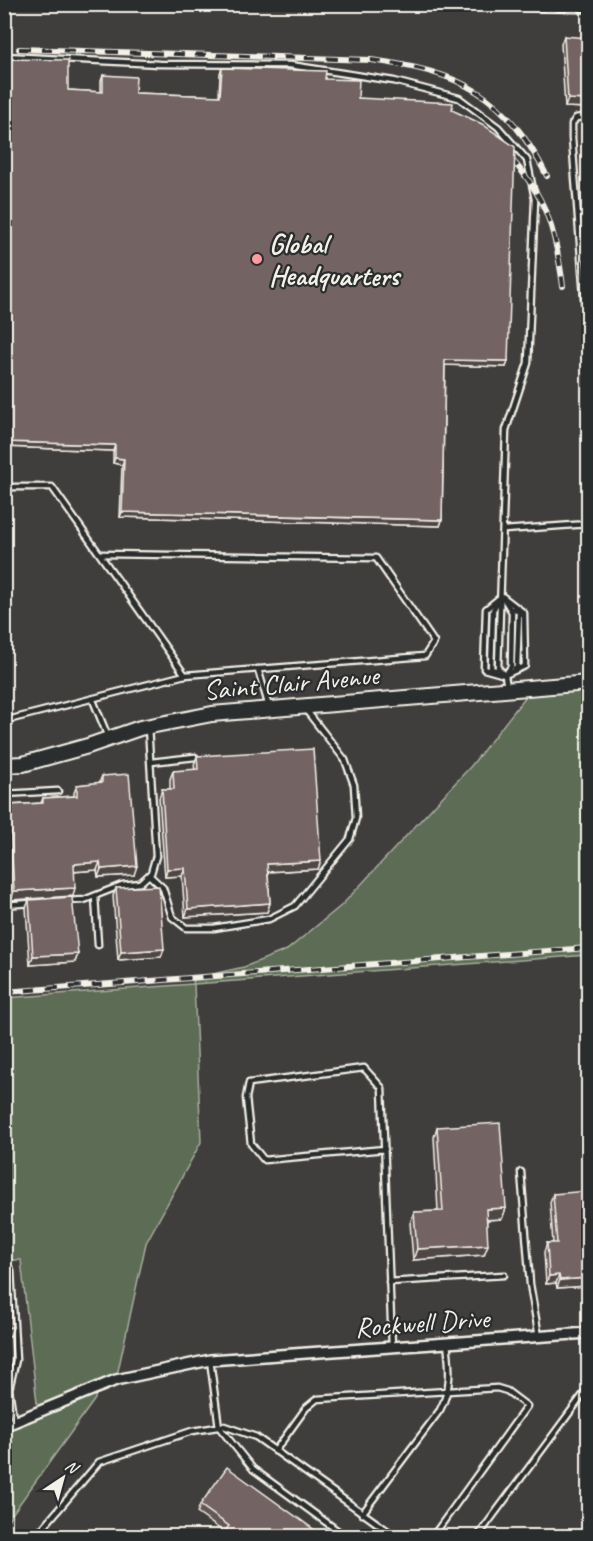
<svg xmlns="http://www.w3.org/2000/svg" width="593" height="1541" viewBox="0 0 593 1541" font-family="Caveat,sans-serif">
	<rect width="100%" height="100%" fill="#2a2d2e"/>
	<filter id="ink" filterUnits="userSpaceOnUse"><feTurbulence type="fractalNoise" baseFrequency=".0167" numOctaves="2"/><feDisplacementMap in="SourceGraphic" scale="12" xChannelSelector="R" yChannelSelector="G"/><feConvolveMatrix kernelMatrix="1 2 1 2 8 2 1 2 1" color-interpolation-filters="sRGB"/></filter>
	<g filter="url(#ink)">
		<!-- built -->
		<g fill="#403e3e">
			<path d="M5,5H588V683L534,686L471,766L342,905L287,950L244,967L195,978L194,984L588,955V1333L258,1356L116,1380L146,1243L201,1142L177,985L5,998Z"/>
			<path d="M21,1259L38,1413L5,1426V1260Z"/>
			<path d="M588,1337V1521L578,1536H5V1524L95,1399L116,1383L257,1360Z"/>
		</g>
		<!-- green -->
		<path fill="#5c6c54" stroke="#a8ae9e" stroke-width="1.5" d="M588,683V955L194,984L201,1142L146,1243L116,1380L97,1388L95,1399L5,1524V1426L38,1412L21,1260H5V998L193,984L194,978L244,967L287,950L342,905L471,766L534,686Z"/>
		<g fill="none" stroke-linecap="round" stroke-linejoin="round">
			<defs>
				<g id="lane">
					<path d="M4,56L159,64L290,65L394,81L459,98L498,127L527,160L535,199L528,363L506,430L498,668L505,675"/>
					<path d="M588,116L576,118L572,124V138L588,350"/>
					<path d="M4,487H52L185,675"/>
					<path d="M504,530L588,524"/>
					<path d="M502,596L524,613L525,666L505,675L484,669L486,609Z"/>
					<path d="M504,599L512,612L511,667L505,675L507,688"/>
					<path d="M514,608L519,612L517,667L515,668"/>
					<path d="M258,669L269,707"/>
					<path d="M495,670L491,669L493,610L498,601"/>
					<path d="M93,700L108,737"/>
					<path d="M4,721L185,675L425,656L434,642L376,558L100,554"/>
					<path d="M151,762L195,757"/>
					<path d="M4,794L58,791"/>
					<path d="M149,875L163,888L172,917L186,928H214L269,919L295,906L350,839L356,818L354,785L345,760L306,710"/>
					<path d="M95,896L98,945"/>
					<path d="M67,901L84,900L122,885L140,883L151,873L156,856L148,727"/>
					<path d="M4,905L32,903"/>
					<path d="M385,1149L264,1160L251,1144L246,1098L249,1083L364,1068L382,1088L392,1347"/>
					<path d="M521,1172L530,1284L539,1337"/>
					<path d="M11,1270L16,1360L9,1389L14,1422"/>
					<path d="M389,1282L504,1275"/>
					<path d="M210,1360L219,1427L253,1469L345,1536"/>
					<path d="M275,1451L306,1408L317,1399L497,1388L507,1391L527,1406L433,1536"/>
					<path d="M362,1514L440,1410C452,1387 450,1368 447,1343"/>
					<path d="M36,1536L99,1462L192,1431L224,1426L256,1437L395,1536"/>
					<path d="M478,1536L588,1388"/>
				</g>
				<path id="street" d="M4,1426L116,1380L210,1360L588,1333"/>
				<path id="secondary" d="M4,765L23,764L88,746L140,728L212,714L588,683"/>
			</defs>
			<!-- lane casing -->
			<use href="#lane" stroke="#f4f1e8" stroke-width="9"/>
			<!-- street casing -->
			<use href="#street" stroke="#f4f1e8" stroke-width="14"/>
			<!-- secondary casing -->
			<use href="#secondary" stroke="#f4f1e8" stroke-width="18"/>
			<!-- lane -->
			<use href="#lane" stroke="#2a2d2e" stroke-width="4.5"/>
			<!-- street -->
			<use href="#street" stroke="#2a2d2e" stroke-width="9"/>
			<!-- secondary -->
			<use href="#secondary" stroke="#2a2d2e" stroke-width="14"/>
			<defs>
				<g id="rail">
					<path d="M391,4L588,11"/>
					<path d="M19,49L371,60C461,72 505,94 547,176"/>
					<path d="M510,158C547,196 556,234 563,286"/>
					<path d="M4,992L588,948"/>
				</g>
			</defs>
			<!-- rail casing -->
			<use href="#rail" stroke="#f4f1e8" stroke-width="6"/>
			<!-- rail -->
			<use href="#rail" stroke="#2a2d2e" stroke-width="4" stroke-dasharray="11" stroke-linecap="butt"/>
		</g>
		<!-- wall -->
		<g fill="#635655" stroke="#f4f1e8" stroke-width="1.5">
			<path d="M564,36L588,108L565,107L561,44Z"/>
			<path d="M4,59L68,90L101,92V81L103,75L135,93L219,96L220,73L222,68L325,79L358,98L452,110L508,361L506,367L445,365L442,520L440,526L120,517L122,465L113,463V451L4,447Z"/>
			<path d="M197,756L318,869L268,872L270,903L267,912L185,917L182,876L165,877L159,798L162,789H170V779L173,771L195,770L194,765Z"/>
			<path d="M102,776L134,875L98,877L97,870L74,872L73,896L11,900L6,813L9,805L41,803L43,798L74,796V793L77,785L99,783Z"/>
			<path d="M116,888L164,949L161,957L118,960L113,896Z"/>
			<path d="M29,900L78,954L75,962L30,965L26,908Z"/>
			<path d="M437,1127L506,1208L502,1219L487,1220L484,1255L413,1260L410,1223L414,1212L438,1211L434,1137Z"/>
			<path d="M553,1194L588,1286L557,1288L556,1283L546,1284L544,1252L547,1243H553L550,1202Z"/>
			<path d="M200,1505L323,1536L224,1532L197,1513Z"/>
		</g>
		<!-- shaded-wall -->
		<g fill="#504645" stroke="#f4f1e8" stroke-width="1.5">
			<path d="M568,99L588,100V108L565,107Z"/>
			<path d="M445,360L508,361L506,367L443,365Z"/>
			<path d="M4,442L115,445L113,451L4,447Z"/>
			<path d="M115,458L124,459L122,465L113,463Z"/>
			<path d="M122,512L442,520L440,526L120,517Z"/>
			<path d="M321,861L318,869L264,872L267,864Z"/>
			<path d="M100,862L97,870L71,872L74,864Z"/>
			<path d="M137,866L134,875L98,877L101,869Z"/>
			<path d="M185,868L182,876L165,877L167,869Z"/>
			<path d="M75,888L73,896L11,900L14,891Z"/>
			<path d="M270,903L267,912L185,917L188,909Z"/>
			<path d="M164,949L161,957L118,960L121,952Z"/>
			<path d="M78,954L75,962L30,965L33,956Z"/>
			<path d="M506,1208L502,1219L482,1220L486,1209Z"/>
			<path d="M488,1245L484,1255L413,1260L417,1249Z"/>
			<path d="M559,1275L556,1283L546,1284L549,1276Z"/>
			<path d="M588,1278V1286L557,1288L560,1280Z"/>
			<path d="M13,1327L10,1336H4V1328Z"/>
		</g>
		<!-- building -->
		<g fill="#736463" stroke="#f4f1e8" stroke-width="1.5">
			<path d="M564,36L588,38V100L568,99Z"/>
			<path d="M4,59L68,60V90L103,92V75L136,77L135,93L220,96L222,68L326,71L325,79L359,80L358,98L453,103L452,110L482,124L515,147L508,361L445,360L442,520L122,512L124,459L115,458V445L4,442Z"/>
			<path d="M313,749L321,861L267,864L270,903L188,909L185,868L167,869L162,789H174L173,771L198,769L197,756Z"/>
			<path d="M129,774L137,866L101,869L100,862L74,864L75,888L14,891L9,805L43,803V798L77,796V785L102,782V776Z"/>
			<path d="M159,886L164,949L121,952L116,888Z"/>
			<path d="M72,897L78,954L33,956L29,900Z"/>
			<path d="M500,1123L506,1208L486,1209L488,1245L417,1249L414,1212L443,1211L437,1127Z"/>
			<path d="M588,1191V1278L560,1280L559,1275L549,1276L547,1243H557L553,1194Z"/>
			<path d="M4,1264H10L13,1327L4,1328Z"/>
			<path d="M227,1467L323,1536H221L229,1526L200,1505Z"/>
		</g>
	</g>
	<!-- markers -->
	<circle fill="#ff9aa2" stroke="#2a2d2e" stroke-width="2" cx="257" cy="259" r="6"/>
	<g text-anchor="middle" stroke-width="4.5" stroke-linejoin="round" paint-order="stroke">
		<!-- poi labels -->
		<g font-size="28" font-weight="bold" fill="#f4f1e8" stroke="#2a2d2e" text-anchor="start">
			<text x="269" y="253">Global<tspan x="269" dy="32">Headquarters</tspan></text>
		</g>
		<!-- street labels -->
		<g font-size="28" fill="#f4f1e8" stroke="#2a2d2e">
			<text transform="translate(291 682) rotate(-5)" y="10">Saint Clair Avenue</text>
			<text transform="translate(422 1322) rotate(-4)" y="10">Rockwell Drive</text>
		</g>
	</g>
	<!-- margin -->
	<rect width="593" height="1541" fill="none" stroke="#2a2d2e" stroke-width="24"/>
	<rect x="12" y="12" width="569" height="1517" fill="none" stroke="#f4f1e8" stroke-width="2" filter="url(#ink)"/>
	<!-- north arrow -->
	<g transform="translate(63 1478) rotate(36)" stroke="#2a2d2e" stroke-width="4.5" paint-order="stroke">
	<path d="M0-4.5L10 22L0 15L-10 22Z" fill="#f4f1e8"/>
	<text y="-9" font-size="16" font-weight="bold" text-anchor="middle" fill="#f4f1e8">N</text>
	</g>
</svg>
